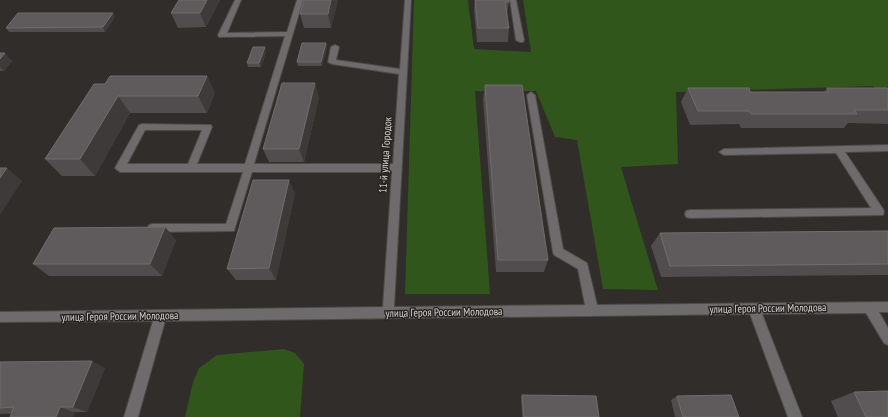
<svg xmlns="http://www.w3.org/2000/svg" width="888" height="417" viewBox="0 0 888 417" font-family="'PT Sans Narrow',sans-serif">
	<rect width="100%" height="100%" fill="#302d2a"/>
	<!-- green -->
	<g fill="#30561c">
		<path d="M414,0H468L474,49L531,52L523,0H888V102L873,86L676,92L678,164L621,167L658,290L603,289L577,140L555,137L536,91H475L490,294H405Z"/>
		<path d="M284,349L295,353L304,364L300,417H185L193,382L199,368L217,355Z"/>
	</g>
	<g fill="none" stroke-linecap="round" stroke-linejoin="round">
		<defs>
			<g id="minor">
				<path d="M235,0H241L227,33L287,32L297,0H303L254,164H393L399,74L332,64L328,62L331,47L335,45L339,47L336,60L400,69L405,0H411L394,307L585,305L578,269L554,255L553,252L527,95L531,92L535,95L563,249L587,263L597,305L888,302V312H879L888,328V345L884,343L866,313L762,314L802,417H788L750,314L165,321L138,417H124L153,321L0,322V312L383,307L392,172H252L234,231L153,232L149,231L148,228L149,225L153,224H226L243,172H120L115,168L139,125L142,124L211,125L212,127L197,164H245L285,36L219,37L218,35ZM145,130H202L188,164H127Z"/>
				<path d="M510,0H516L524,40L523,42H520L516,40Z"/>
				<path d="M888,145V151L845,152L883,209L884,212L883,215L690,218L686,217L685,214L686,211L690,210L871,208L836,153L724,155L719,152L724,149Z"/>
			</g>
		</defs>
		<!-- minor casing -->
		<use href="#minor" stroke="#4d4b48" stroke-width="2"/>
		<!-- minor -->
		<use href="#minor" fill="#6d6b6b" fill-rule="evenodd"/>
	</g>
	<!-- wall -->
	<g fill="#514c4d">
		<path d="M179,0H220L206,27L178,28L171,13Z"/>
		<path d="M338,0L331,28H304L300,14Z"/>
		<path d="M475,0H509L507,16L509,28L508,42H477L474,11Z"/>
		<path d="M115,17L105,32H9L6,28Z"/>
		<path d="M326,43L327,47L322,66H298L297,62Z"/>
		<path d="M266,52L261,67H248L247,63Z"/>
		<path d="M0,53L12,61L4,71H0Z"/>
		<path d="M207,76L215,93L207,113H130L95,176H62L45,159L105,84Z"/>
		<path d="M485,85L548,260L544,272H496L483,99Z"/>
		<path d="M688,88L750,92H824L827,88L888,89V124L848,123L844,128H741L739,124L690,125L681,102Z"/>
		<path d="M319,97L304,162H269L263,149Z"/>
		<path d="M295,193L276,280H236L227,269Z"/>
		<path d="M888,231V275L661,277L651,246L660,233Z"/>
		<path d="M176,240L162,276H49L33,264Z"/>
		<path d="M0,362L105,368L87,412L0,414Z"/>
		<path d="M854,392L888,417H838L831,401Z"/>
		<path d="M522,395L599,417H522L521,397Z"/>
		<path d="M677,396L739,417H675L671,400Z"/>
	</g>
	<!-- shaded-wall -->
	<g fill="#3e3a39">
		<path d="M207,0H220L206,27L200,13Z"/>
		<path d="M331,0H338L331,28L328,14Z"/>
		<path d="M113,13L115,17L105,32L103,27Z"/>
		<path d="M326,43L327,47L322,66L321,62Z"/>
		<path d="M265,47L266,52L261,67L259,63Z"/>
		<path d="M5,53L12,61L4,71L0,67V59Z"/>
		<path d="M207,76L215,93L207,113L198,96Z"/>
		<path d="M315,83L319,97L304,162L299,149Z"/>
		<path d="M118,96L130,113L95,176L80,159Z"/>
		<path d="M7,168L22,181L0,215V178Z"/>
		<path d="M289,180L295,193L276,280L269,268Z"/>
		<path d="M165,227L176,240L162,276L150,264Z"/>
		<path d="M92,361L105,368L87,412L73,407Z"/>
		<path d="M60,407L75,413L73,417H56Z"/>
	</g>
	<!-- building -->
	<g fill="#5f5a5b" stroke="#716d6d">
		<path d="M179,0H207L200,13H171Z"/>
		<path d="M304,0H331L328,14H300Z"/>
		<path d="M475,0H509V2H505L509,28H478Z"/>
		<path d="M18,13H113L103,27L6,28Z"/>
		<path d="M302,43H326L321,62H297Z"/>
		<path d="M253,47H265L259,63H247Z"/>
		<path d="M0,53H5L0,59Z"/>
		<path d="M110,76H207L198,96H118L80,159H45L94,84H105Z"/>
		<path d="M282,83H315L299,149H263Z"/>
		<path d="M485,85H522L548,260H498Z"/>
		<path d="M688,88H749L750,92H829L827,88H887L888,89V110H854L857,114H751L749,111H698Z"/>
		<path d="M0,168H7L0,178Z"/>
		<path d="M253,180H289L269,268L227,269Z"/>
		<path d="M165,227L150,264H33L54,228Z"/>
		<path d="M888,231V264L670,266L660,233Z"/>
		<path d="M92,361L73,407H60L56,417H10L14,407L0,408V362Z"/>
		<path d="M888,391V417H866L854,392Z"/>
		<path d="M522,395L596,396L599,417H524Z"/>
		<path d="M731,395L739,417H683L677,396Z"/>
	</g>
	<g text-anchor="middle" stroke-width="3" stroke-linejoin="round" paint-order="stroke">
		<!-- street labels -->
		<g font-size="11" fill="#d3d1cf" stroke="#272320">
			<text transform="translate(385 155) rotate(-86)" y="4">11-й улица Городок</text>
			<text transform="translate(768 308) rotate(-1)" y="4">улица Героя России Молодова</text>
			<text transform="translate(444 312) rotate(-1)" y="4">улица Героя России Молодова</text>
			<text transform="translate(120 316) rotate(-1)" y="4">улица Героя России Молодова</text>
		</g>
	</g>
</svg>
